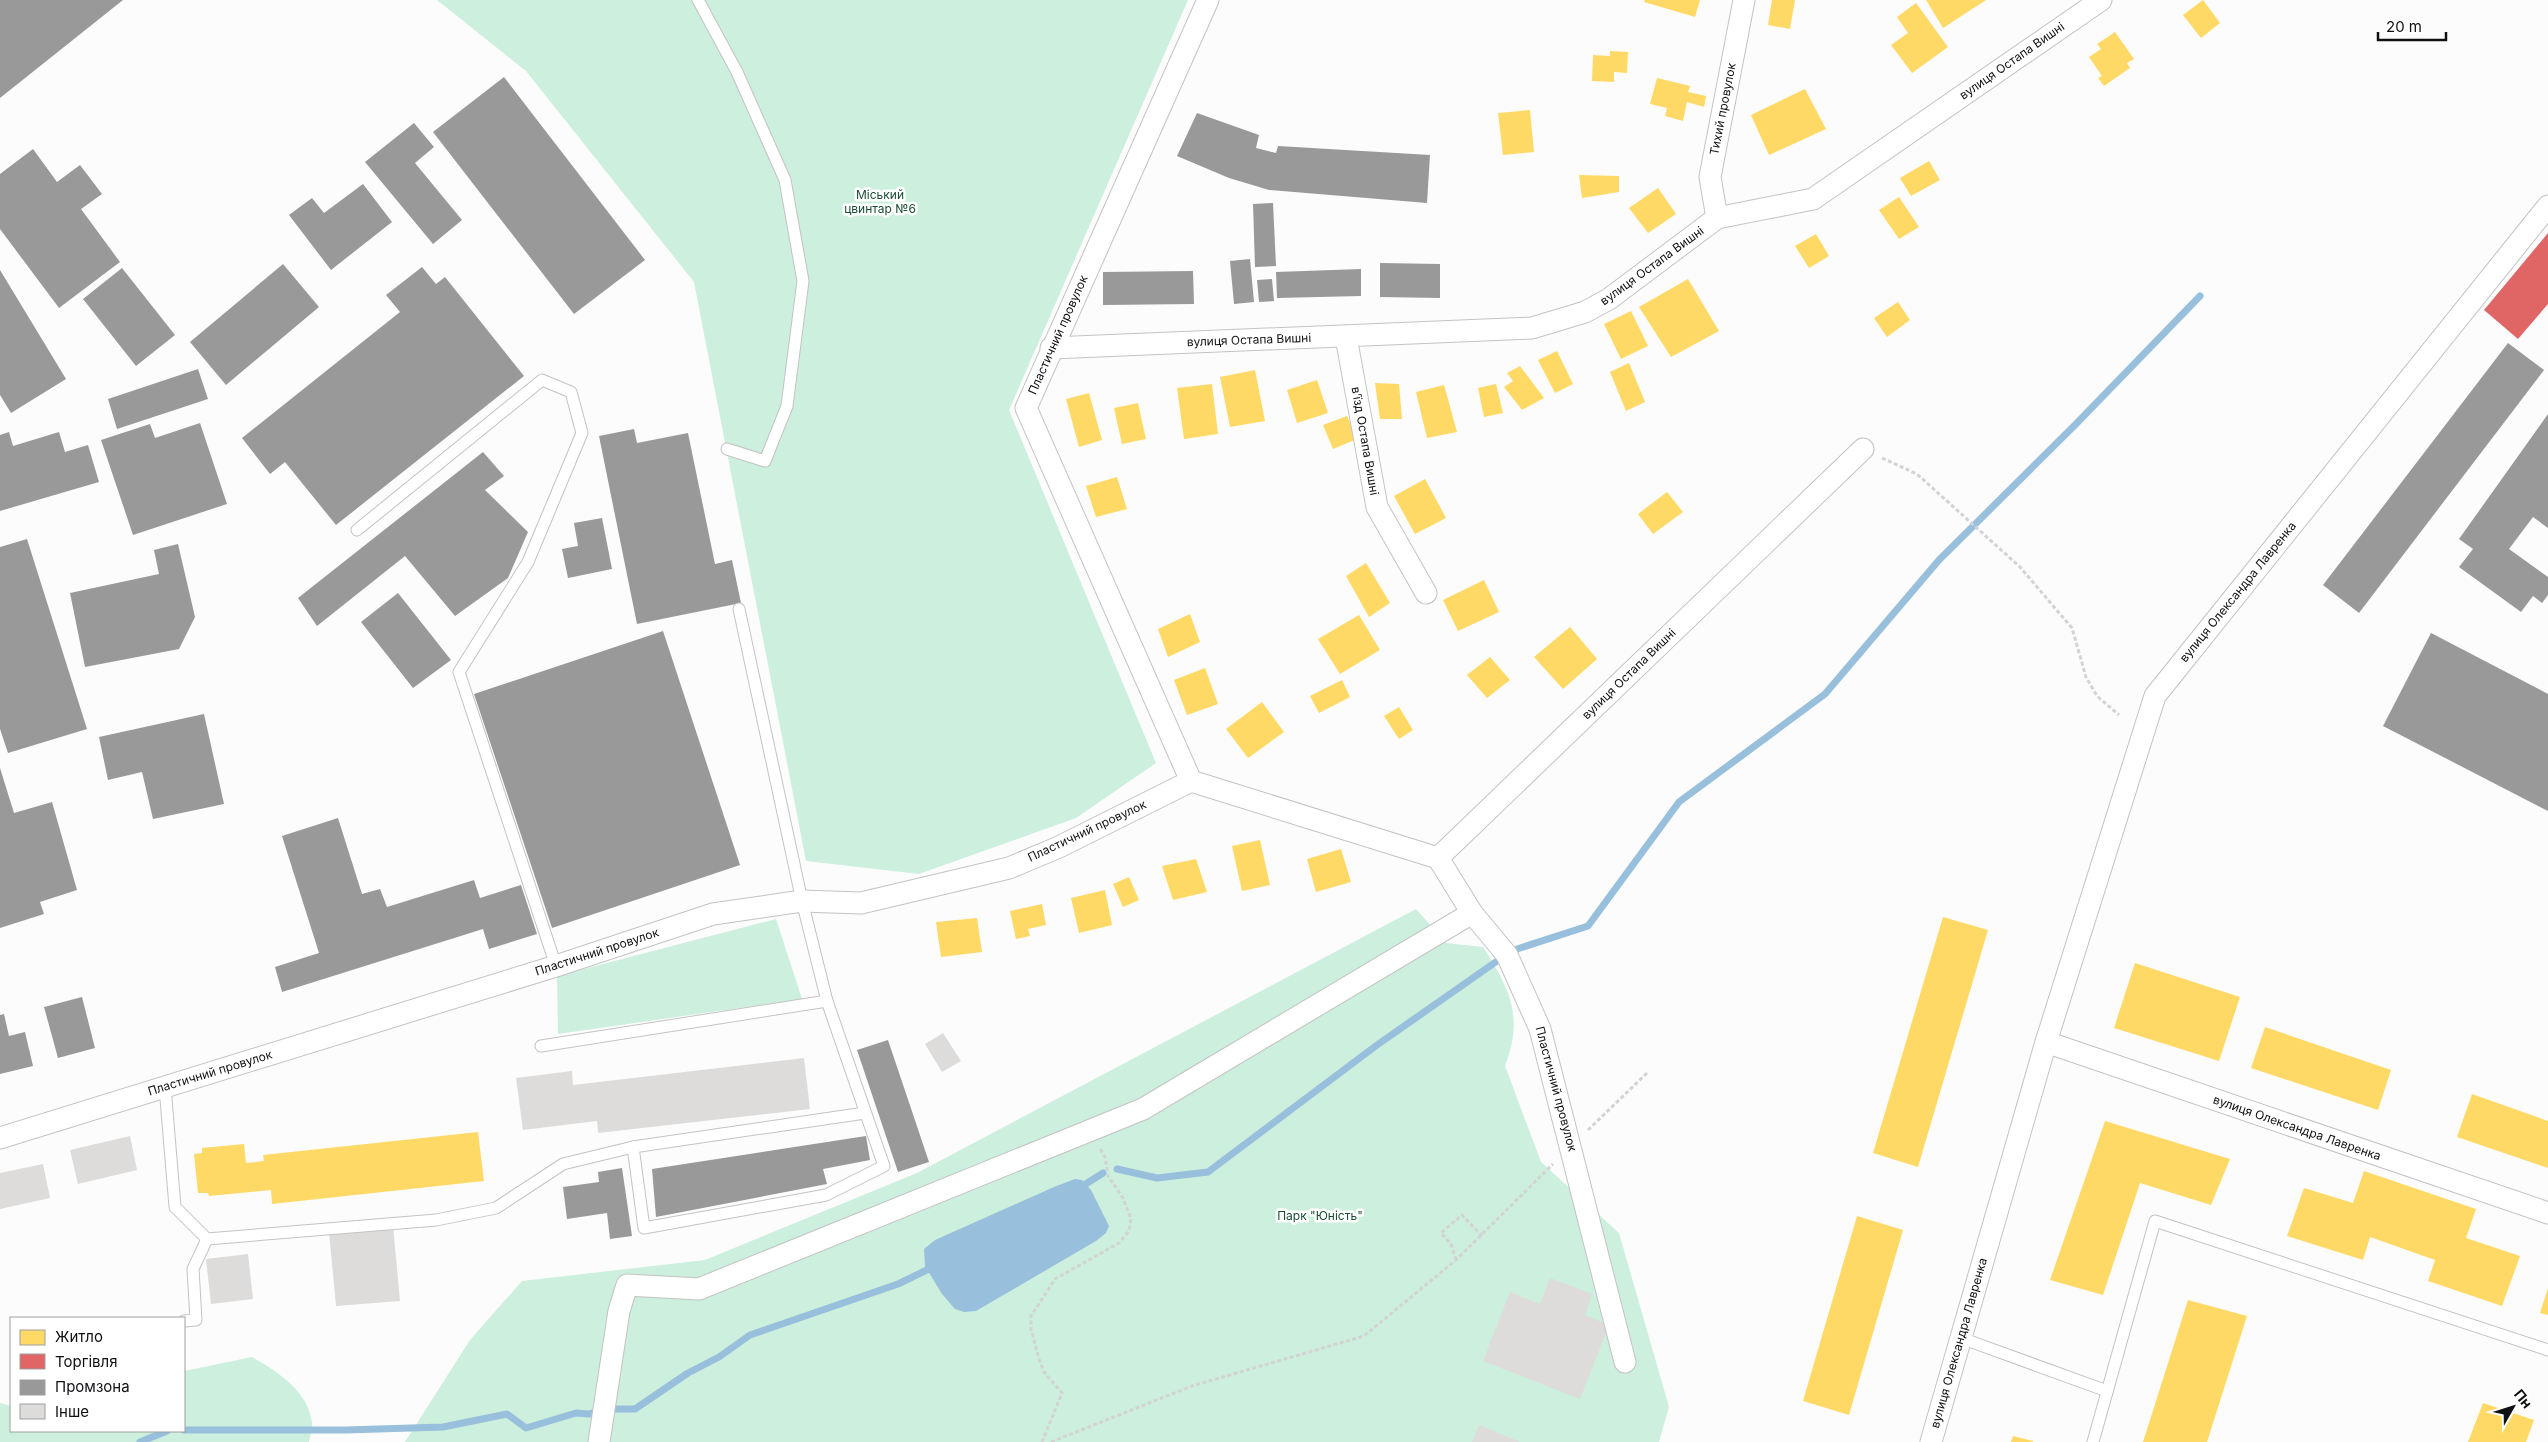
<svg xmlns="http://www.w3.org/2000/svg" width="2548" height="1442" viewBox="0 0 2548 1442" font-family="Inter,sans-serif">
	<rect width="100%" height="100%" fill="#fcfcfd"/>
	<!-- green -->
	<g fill="#cdefdd">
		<path d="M437,0H1188L1009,410L1156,763L1076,818L919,874L806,861L694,282L526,71Z"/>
		<path d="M1416,909L1446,943L1483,947C1510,989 1524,1017 1505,1066L1541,1162L1619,1233L1669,1407L1659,1442H405L470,1340L522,1281L705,1260L917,1173Z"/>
		<path d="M776,919L802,999L558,1034L557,976Z"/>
		<path d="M252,1357C277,1371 308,1391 312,1422C313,1428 310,1436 309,1442H0V1403L11,1406V1431H184V1371Z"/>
	</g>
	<!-- water -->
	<path fill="#98bfdb" d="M1075,1179L1082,1180L1091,1190L1109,1226L1106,1233L1096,1241L976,1311L964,1312L955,1309L942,1294L925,1266L924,1249L935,1240L1054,1187Z"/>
	<!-- homes -->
	<g fill="#ffd966">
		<path d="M1645,0H1700L1695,17L1644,2Z"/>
		<path d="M1772,0H1795L1790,29L1768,25Z"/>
		<path d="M1926,0H1986L1943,28Z"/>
		<path d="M2203,0L2220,23L2201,38L2183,15Z"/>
		<path d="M1916,3L1948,47L1912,73L1891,45L1908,33L1897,17Z"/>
		<path d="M2115,32L2134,59L2127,63L2130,68L2104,86L2098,78L2102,76L2089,57L2101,49L2097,44Z"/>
		<path d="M1610,51L1628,52L1627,73L1614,72V82L1592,81L1593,55L1610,56Z"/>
		<path d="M1657,78L1690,86L1688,92L1706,96L1704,107L1687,102L1683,121L1665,116L1667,108L1650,104Z"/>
		<path d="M1805,89L1826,129L1769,155L1751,115Z"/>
		<path d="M1530,110L1534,152L1503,155L1498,113Z"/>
		<path d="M1929,161L1940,180L1911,196L1900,178Z"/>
		<path d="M1579,175L1619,176V192L1582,198Z"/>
		<path d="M1658,188L1676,214L1648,233L1629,208Z"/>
		<path d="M1899,197L1919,227L1899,239L1879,210Z"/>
		<path d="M1816,234L1829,256L1809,268L1795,246Z"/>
		<path d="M1688,279L1719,331L1671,357L1639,307Z"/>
		<path d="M1898,302L1910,320L1887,337L1874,318Z"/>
		<path d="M1631,311L1648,346L1621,359L1604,324Z"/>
		<path d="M1557,351L1573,384L1555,393L1538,360Z"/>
		<path d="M1629,363L1645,402L1626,411L1610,372Z"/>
		<path d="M1520,366L1544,398L1522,410L1504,387L1513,381L1507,373Z"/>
		<path d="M1255,370L1265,421L1230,427L1220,377Z"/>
		<path d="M1317,380L1328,413L1297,423L1287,390Z"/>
		<path d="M1375,383L1399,384L1402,419H1380Z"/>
		<path d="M1212,384L1218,434L1184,439L1177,388Z"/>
		<path d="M1496,384L1503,413L1484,417L1478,388Z"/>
		<path d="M1444,385L1457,432L1427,438L1416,392Z"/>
		<path d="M1089,393L1102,440L1079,447L1066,399Z"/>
		<path d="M1138,403L1146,439L1122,444L1114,408Z"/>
		<path d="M1347,416L1357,439L1333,449L1323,425Z"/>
		<path d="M1117,477L1127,509L1096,517L1086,486Z"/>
		<path d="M1425,479L1446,518L1415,534L1394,496Z"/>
		<path d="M1667,492L1683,512L1653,534L1638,514Z"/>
		<path d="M1366,563L1390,603L1369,617L1346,576Z"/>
		<path d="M1484,580L1499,612L1458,631L1443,600Z"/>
		<path d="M1190,614L1200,642L1168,657L1158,629Z"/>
		<path d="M1359,615L1380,650L1340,674L1318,639Z"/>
		<path d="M1570,627L1597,659L1563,689L1534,657Z"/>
		<path d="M1490,657L1510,680L1487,698L1467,675Z"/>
		<path d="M1205,668L1218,704L1187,715L1174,680Z"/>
		<path d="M1342,680L1350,697L1319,713L1310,696Z"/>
		<path d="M1262,702L1284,732L1248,758L1226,729Z"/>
		<path d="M1399,707L1413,730L1399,739L1384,716Z"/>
		<path d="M1260,840L1270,885L1242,891L1232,846Z"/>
		<path d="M1341,849L1351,882L1316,892L1307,859Z"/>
		<path d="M1196,859L1207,892L1173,900L1162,866Z"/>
		<path d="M1129,877L1139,900L1123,907L1113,884Z"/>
		<path d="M1105,890L1112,925L1079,933L1071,898Z"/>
		<path d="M1042,904L1046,925L1028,929L1030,936L1016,939L1010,911Z"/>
		<path d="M1943,917L1988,930L1918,1167L1873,1153Z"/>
		<path d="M977,918L982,952L941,957L936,922Z"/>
		<path d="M2135,963L2240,997L2219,1061L2114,1028Z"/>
		<path d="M2265,1027L2391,1070L2378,1110L2251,1068Z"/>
		<path d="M2472,1094L2548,1121V1168L2457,1137Z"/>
		<path d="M2105,1121L2230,1159L2211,1205L2140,1183L2103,1295L2050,1280Z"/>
		<path d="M478,1132L484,1181L272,1204L271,1190L209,1196L208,1193H198L194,1154L202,1153V1148L244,1144L246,1163L264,1161L263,1155Z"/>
		<path d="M2364,1171L2476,1209L2466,1238L2520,1256L2502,1306L2428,1281L2435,1260L2370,1237L2363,1260L2287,1236L2304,1188L2353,1203Z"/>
		<path d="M1857,1216L1903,1230L1849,1415L1803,1401Z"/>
		<path d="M2548,1288V1315L2540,1313Z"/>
		<path d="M2188,1300L2247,1316L2207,1442H2143Z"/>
		<path d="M2483,1403L2534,1420L2526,1442H2468Z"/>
		<path d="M2013,1436L2033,1441V1442H2011Z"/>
	</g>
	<!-- shops -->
	<path fill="#e06666" d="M2548,233V304L2518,339L2484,310Z"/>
	<!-- industry -->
	<g fill="#999">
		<path d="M0,0H123L0,98Z"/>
		<path d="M504,77L645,260L574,314L433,132Z"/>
		<path d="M1197,113L1259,135L1256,148L1276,153L1278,146L1430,155L1427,203L1269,190L1229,178L1177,156Z"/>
		<path d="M414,123L434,147L415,163L462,220L433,244L365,162Z"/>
		<path d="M33,149L57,182L80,165L102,194L81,209L120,262L59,308L0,229V174Z"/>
		<path d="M363,184L392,222L331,270L289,215L312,198L324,213Z"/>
		<path d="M1273,203L1276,266L1255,267L1253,204Z"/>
		<path d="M1250,259L1254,302L1234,304L1230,261Z"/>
		<path d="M1380,263L1440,264V298L1380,297Z"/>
		<path d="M283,264L319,307L226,385L190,342Z"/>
		<path d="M422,267L436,284L445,277L524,376L336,525L285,462L270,474L242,438L400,312L386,295Z"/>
		<path d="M122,268L175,335L136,366L83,299Z"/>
		<path d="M1361,269V296L1277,298L1276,272Z"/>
		<path d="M0,270L66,379L11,413L0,395Z"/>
		<path d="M1193,271L1194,304L1103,305V272Z"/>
		<path d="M1272,279L1274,301L1259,302L1257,280Z"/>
		<path d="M2508,343L2544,370L2359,613L2323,585Z"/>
		<path d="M198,369L208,399L117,429L108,399Z"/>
		<path d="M2548,414V528L2533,517L2509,549L2548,577V595L2542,603L2533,596L2521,612L2459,567L2473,549L2459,539Z"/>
		<path d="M200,423L227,504L133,535L101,440L150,424L155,438Z"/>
		<path d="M634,429L637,443L688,433L715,564L732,560L741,603L637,624L599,436Z"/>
		<path d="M9,432L13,446L59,432L65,452L88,445L99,482L0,511V435Z"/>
		<path d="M483,452L504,476L485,490L528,532L508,578L455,616L405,556L317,626L298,598Z"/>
		<path d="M602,518L612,569L568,578L562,549L578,546L574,523Z"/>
		<path d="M27,539L87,729L8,753L0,729V547Z"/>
		<path d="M178,544L195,617L179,649L85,667L70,593L159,574L154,550Z"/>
		<path d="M398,593L451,660L413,688L361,622Z"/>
		<path d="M663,631L740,865L552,928L474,694Z"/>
		<path d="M2431,633L2548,694V811L2383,726Z"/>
		<path d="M204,714L224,804L153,819L142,772L108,780L99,737Z"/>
		<path d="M0,768L14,813L52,802L77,890L40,902L44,914L0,928Z"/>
		<path d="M338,818L362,894L380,889L387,907L474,880L480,898L521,885L537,934L489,949L483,929L282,992L275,967L319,953L282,836Z"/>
		<path d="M82,997L95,1048L58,1058L44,1007Z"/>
		<path d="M4,1014L9,1036L25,1032L33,1066L0,1074V1015Z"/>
		<path d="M888,1040L929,1162L898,1172L857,1050Z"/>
		<path d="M866,1136L870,1160L823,1169L827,1184L656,1217L652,1169Z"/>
		<path d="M622,1168L632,1236L610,1239L607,1213L567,1219L563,1187L599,1182L598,1172Z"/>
	</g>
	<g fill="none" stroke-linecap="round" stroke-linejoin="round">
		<!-- stream -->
		<g stroke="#98bfdb" stroke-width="7">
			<path d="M1517,949L1588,926L1679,802L1825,694L1939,560L2075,425L2200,296"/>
			<path d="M1117,1169L1157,1178L1208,1172L1377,1045L1500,959"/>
			<path d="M1078,1189L1103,1173"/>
			<path d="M184,1430H346L443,1427L507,1414L526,1428L576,1413L589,1414L611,1409H635L688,1373L719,1357L750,1335L898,1284L935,1266"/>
			<path d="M140,1442L167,1431"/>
		</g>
	</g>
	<!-- building -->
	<g fill="#dddcdb">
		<path d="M943,1033L961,1061L942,1072L925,1044Z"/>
		<path d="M804,1058L810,1109L598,1133L597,1121L523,1130L516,1078L572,1071L573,1085Z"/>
		<path d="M130,1136L137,1170L78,1184L70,1150Z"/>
		<path d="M43,1164L50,1198L0,1209V1173Z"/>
		<path d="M393,1226L400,1301L336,1306L329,1232Z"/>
		<path d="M248,1254L253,1299L211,1304L206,1259Z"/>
		<path d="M1550,1278L1592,1294L1585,1315L1609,1325L1580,1399L1483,1361L1510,1292L1540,1304Z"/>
		<path d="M1479,1425L1520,1442H1472Z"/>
	</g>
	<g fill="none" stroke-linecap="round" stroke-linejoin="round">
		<defs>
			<g id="lane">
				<path d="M698,0L737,72L785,180L803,281L787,406L765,461L727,449"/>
				<path d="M357,530L542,380L571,392L582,433L528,562L459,672L556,966"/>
				<path d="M541,1046L827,1001"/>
				<path d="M165,1087L175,1207L207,1239L436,1220L496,1208L563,1164L633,1147L865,1113"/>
				<path d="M633,1147L644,1228L826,1195L884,1166L827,1001L802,901L739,609"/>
				<path d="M184,1321L196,1320L193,1269L207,1239"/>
				<path d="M1961,1338L2107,1391"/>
				<path d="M2093,1442L2155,1221L2548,1350"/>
			</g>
			<g id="street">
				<path d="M1717,218L1710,177L1744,0"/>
				<path d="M1346,337L1377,507L1426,593"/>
				<path d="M1051,348L1532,328L1585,312L1609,299L1717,218L1813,199L2101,0"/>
				<path d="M1191,781L1026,408L1208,0"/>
				<path d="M1438,858L1863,449"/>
				<path d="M2046,1042L2548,1213"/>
				<path d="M0,1138L556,966L713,914L802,901L861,903L1009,868L1059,847L1191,781L1438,858L1472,913L1507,955L1540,1029L1625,1362"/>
				<path d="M599,1442L619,1311L627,1285L699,1289L1143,1109L1472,913"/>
				<path d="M1931,1442L2046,1042L2155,696L2548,206"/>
			</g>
		</defs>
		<!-- lane casing -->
		<use href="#lane" stroke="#c3c3c4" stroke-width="13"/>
		<!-- street casing -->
		<use href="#street" stroke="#c3c3c4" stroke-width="23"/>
		<!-- path -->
		<g stroke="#d3d3d4" stroke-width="3" stroke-dasharray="4 2.5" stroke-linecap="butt">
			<path d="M1882,458L1917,474L2020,567L2072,628L2086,677L2097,696L2119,715"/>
			<path d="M1588,1130L1647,1073"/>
			<path d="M1456,1260L1451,1244L1441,1233L1462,1215L1482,1236"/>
			<path d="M1042,1442L1062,1393L1044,1372L1039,1359L1031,1329V1316L1055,1279L1119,1243L1129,1231L1131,1219L1123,1198L1108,1176L1105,1157L1100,1149"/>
			<path d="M1051,1442L1192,1386L1364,1336L1456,1260L1553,1164"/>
		</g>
		<!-- lane -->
		<use href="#lane" stroke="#fff" stroke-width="11"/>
		<!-- street -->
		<use href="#street" stroke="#fff" stroke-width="21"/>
	</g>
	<g text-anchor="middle" stroke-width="5" stroke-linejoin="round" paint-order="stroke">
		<!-- street labels -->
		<g font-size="12" fill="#0f1012" stroke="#fff">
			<text transform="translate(2012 61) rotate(-35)" y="4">вулиця Остапа Вишні</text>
			<text transform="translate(1723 109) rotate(-79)" y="4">Тихий провулок</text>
			<text transform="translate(1652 266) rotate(-36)" y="4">вулиця Остапа Вишні</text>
			<text transform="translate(1058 335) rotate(-66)" y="4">Пластичний провулок</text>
			<text transform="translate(1249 340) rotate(-2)" y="4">вулиця Остапа Вишні</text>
			<text transform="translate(1365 441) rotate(80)" y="4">в’їзд Остапа Вишні</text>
			<text transform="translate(2238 592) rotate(-51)" y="4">вулиця Олександра Лавренка</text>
			<text transform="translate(1629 674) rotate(-44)" y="4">вулиця Остапа Вишні</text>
			<text transform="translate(1087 831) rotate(-25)" y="4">Пластичний провулок</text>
			<text transform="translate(597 952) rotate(-18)" y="4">Пластичний провулок</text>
			<text transform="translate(210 1073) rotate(-17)" y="4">Пластичний провулок</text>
			<text transform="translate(1556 1089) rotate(75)" y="4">Пластичний провулок</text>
			<text transform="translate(2297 1128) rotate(19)" y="4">вулиця Олександра Лавренка</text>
			<text transform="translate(1959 1343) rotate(-74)" y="4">вулиця Олександра Лавренка</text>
		</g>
		<!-- park labels -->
		<g font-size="12" fill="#1a4c34" stroke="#fff">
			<text x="880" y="199">Міський<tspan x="880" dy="14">цвинтар №6</tspan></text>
			<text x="1320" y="1220">Парк "Юність"</text>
		</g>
	</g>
	<!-- legend -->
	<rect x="10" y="1317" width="175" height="115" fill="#ffffff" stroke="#9f9fa0"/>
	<rect x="20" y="1330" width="25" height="15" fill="#ffd966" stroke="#9f9fa0"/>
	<text x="55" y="1342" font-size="15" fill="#0f1012">Житло</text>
	<rect x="20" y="1354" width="25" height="15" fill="#e06666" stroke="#9f9fa0"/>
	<text x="55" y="1367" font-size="15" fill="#0f1012">Торгівля</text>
	<rect x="20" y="1380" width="25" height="15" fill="#999999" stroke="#9f9fa0"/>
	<text x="55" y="1392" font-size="15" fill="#0f1012">Промзона</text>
	<rect x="20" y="1404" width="25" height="15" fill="#dddcdb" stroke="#9f9fa0"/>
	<text x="55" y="1417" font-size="15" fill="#0f1012">Інше</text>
	<!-- north arrow -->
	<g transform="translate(2513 1407) rotate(51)" stroke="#ffffff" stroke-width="4" paint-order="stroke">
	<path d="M0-4L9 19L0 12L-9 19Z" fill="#0f1012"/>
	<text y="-8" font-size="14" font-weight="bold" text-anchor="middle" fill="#0f1012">Пн</text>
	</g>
	<!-- scale -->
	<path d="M2378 32v8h68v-8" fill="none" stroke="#0f1012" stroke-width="2.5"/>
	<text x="2386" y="32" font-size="15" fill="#0f1012" stroke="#ffffff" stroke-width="4" paint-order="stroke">20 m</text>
</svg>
